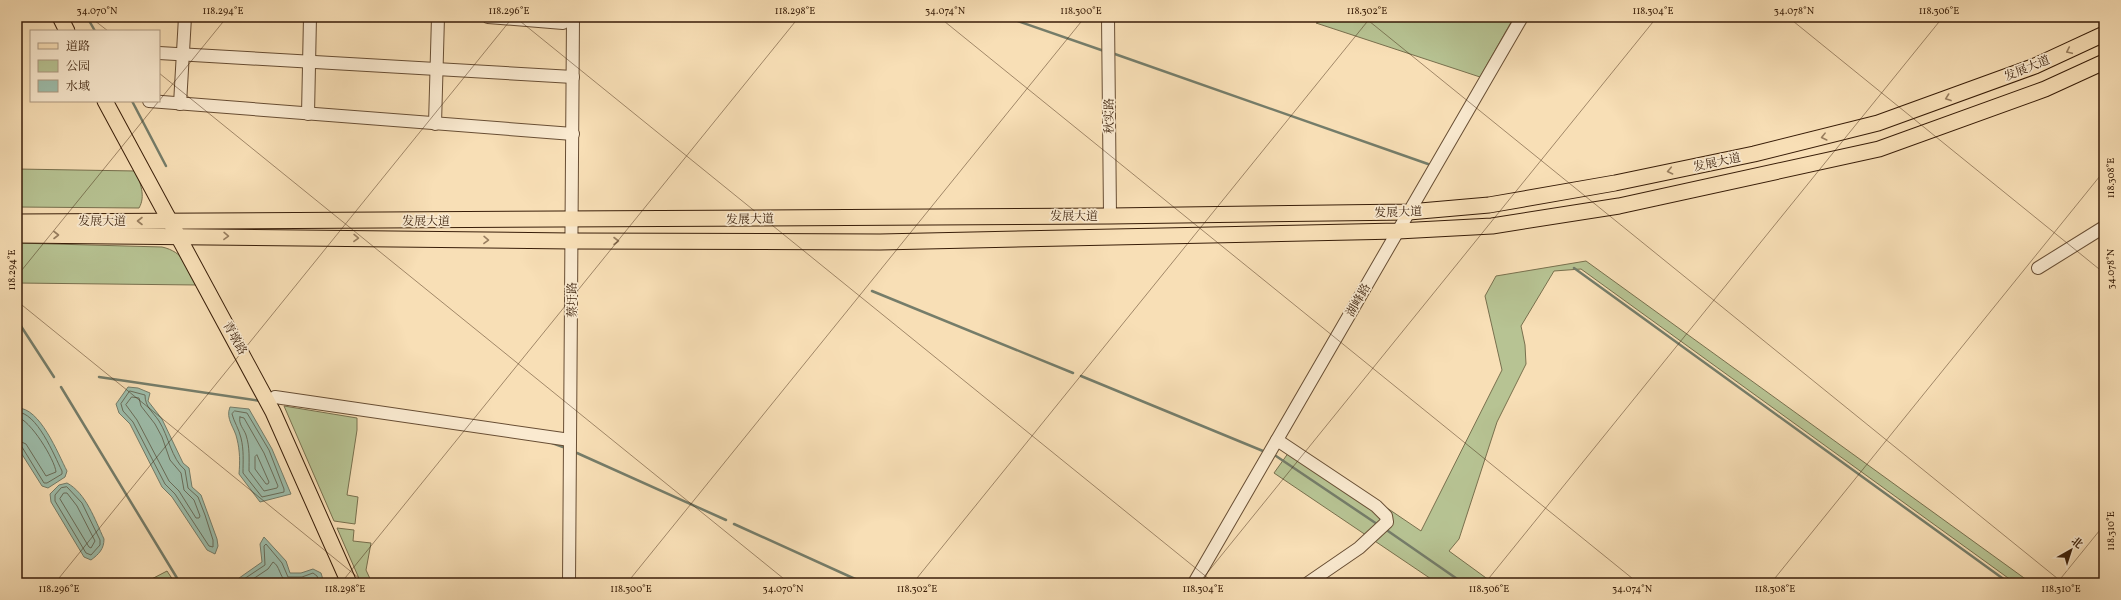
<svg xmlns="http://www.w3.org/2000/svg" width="2121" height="600" viewBox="0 0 2121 600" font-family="Vollkorn,'Noto Serif SC',serif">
	<rect width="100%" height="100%" fill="#f8dfb6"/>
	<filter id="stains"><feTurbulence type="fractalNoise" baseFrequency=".005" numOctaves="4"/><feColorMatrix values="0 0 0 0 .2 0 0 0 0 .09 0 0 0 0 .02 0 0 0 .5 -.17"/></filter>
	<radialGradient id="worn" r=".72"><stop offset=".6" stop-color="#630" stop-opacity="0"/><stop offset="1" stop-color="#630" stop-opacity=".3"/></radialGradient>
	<!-- green -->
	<g fill="#b7c393" stroke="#78704e">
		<path d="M1333,17H1514L1480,77L1316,23Z"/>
		<path d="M17,169L136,171C140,183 146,196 139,208L17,207Z"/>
		<path d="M17,243L162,247C184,252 187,266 197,285L17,283Z"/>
		<path d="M1586,261L2031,583H2015L1581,269L1554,271L1521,326L1525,345L1526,364L1497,422L1459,539L1449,551L1493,583H1437L1274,473L1294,445L1421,531L1502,370L1485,296L1496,276Z"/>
		<path d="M284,406L357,418V430L347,495L358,497L355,524L334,521Z"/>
		<path d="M337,528L354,530L353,541L371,543L366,570L372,583H361Z"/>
		<path d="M167,571L175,583H144Z"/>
	</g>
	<!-- water -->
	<g fill="#9dbdab" stroke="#757d6a">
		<path d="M128,387L138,388L150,393L148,401L162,419L183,463L189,468L192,487L201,495L217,539L218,546L215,554L207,550L172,497L162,487L130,424L119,413L116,404Z"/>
		<path d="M230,407L249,409L272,449L291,494L260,502L239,474C240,462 240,451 237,439C235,428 225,419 230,407Z"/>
		<path d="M17,408C40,407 58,454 67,471L65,477L48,488L42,486L18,448Z"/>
		<path d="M67,483C86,493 95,520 104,539C104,549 99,554 91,560L84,557L51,502L50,494L59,485Z"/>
		<path d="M264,537L286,561L290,573H301L313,569L321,573L324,583H232L262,562L260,544Z"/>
	</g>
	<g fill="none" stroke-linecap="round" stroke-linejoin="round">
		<!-- shore -->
		<g stroke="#6a6d5a" stroke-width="1">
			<path d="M130,391L145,395C145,407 153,412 159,421C169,437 171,458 185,470L188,488L198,497L205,515L213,540V547L209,546L175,494L165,484L133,422L123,411L121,404Z"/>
			<path d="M132,397L139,398L141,406L155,424L162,437L170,460L181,473L184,490L194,500L200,516L199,518H196L179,491L169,481L137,420L126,405Z"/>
			<path d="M235,411L247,413L269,450L284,489V492L262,497L243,473C243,461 244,450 241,438C239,429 234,422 232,414Z"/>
			<path d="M17,412C37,412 54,455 62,471V474L47,483H44L22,447L17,445"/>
			<path d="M17,417C30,419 55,460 56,472L46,476L26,444L17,440"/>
			<path d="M240,417L244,418L264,453L278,486L277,488L264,491L249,471C249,460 250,447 246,435C244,429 238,424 240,417Z"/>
			<path d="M257,455L269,482L268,484H266L255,469V457Z"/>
			<path d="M67,487L82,503L100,540V545L91,555L86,553L55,501V495L61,488Z"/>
			<path d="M64,493H67L77,506L95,541L91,548L89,547L60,499Z"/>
			<path d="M238,583L265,565L264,546L266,544L282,563L288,577H302L313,573L317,576L320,583"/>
			<path d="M247,583L268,569L273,562C280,566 279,576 286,581L302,582L312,579L315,583"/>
		</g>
		<!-- stream -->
		<g stroke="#757d6a" stroke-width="2.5">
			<path d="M87,17L95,31"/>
			<path d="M1006,17L1104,51"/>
			<path d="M1112,53L1428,164"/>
			<path d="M132,101L166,166"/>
			<path d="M1574,268L2009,583"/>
			<path d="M872,291L1073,373"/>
			<path d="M17,320L54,377"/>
			<path d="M1081,376L1263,451"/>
			<path d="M99,377L261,401"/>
			<path d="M61,387L180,583"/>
			<path d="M552,443L563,447"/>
			<path d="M577,453L726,520"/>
			<path d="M1276,456L1377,524"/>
			<path d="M734,524L864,583"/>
			<path d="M1388,531L1463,583"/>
		</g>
		<defs>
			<g id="minor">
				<path d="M488,17L563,23"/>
				<path d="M1108,17L1110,216"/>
				<path d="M159,53L573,77"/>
				<path d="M149,101L573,134"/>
				<path d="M180,104L185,17"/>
				<path d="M308,114L310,17"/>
				<path d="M435,124L438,17"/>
				<path d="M2038,268L2104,227"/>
				<path d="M275,397L570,440"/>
				<path d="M1277,440L1376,506L1386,516L1387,522L1359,548L1308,583"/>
				<path d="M569,583L573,17"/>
				<path d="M1194,583L1522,17"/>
			</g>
			<g id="major">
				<path d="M60,17L67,31"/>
				<path d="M105,101L273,412L349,583"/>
				<path d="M17,222L1110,216L1409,212L1489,205L1615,183L1754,154L1878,123L2035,66L2104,34"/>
				<path d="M17,235L572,241L880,242L1398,231L1492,226L1619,206L1879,149L2045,89L2104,62"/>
			</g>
		</defs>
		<!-- minor casing -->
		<use href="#minor" stroke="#684e34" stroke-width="14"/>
		<!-- major casing -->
		<use href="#major" stroke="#381d08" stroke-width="17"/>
		<!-- minor -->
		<use href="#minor" stroke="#faead0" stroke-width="12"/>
		<!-- major -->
		<use href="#major" stroke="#f8dfb6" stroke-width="15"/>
	</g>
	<!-- one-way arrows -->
	<defs><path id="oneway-chevron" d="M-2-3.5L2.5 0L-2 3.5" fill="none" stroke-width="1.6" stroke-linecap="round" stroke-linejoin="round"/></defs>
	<g stroke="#987e5f">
		<use href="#oneway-chevron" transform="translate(2069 51) rotate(155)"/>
		<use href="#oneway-chevron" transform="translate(1948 98) rotate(160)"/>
		<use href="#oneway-chevron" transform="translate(1824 137) rotate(166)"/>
		<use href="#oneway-chevron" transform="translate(1670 171) rotate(168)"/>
		<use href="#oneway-chevron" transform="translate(140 221) rotate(180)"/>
		<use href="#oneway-chevron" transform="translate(56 235)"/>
		<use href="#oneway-chevron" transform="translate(226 236) rotate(1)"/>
		<use href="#oneway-chevron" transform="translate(356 238) rotate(1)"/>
		<use href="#oneway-chevron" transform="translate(486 240) rotate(1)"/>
		<use href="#oneway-chevron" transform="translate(616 241)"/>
	</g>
	<!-- ticks -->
	<path fill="none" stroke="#381d08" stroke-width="1" stroke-opacity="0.45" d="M90,17L108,31M515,17L1214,583M939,17L1638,583M1364,17L2063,583M1788,17L2104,273M159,73L789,583M17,276L227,17M17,301L365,583M55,583L513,17M341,583L799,17M627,583L1085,17M913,583L1371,17M1199,583L1657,17M1485,583L1943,17M1771,583L2104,171M2057,583L2104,525"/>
	<g text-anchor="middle" stroke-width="3.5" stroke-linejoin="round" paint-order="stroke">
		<!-- street labels -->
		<g font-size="12" fill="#381d08" stroke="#faead0">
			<text transform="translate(2027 68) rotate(-22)" y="4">发展大道</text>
			<text transform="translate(1109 116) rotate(-90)" y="4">秋实路</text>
			<text transform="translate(1717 162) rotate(-12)" y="4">发展大道</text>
			<text transform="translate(1398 212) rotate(-2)" y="4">发展大道</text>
			<text x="1074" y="220">发展大道</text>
			<text transform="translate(750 219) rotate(-1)" y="4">发展大道</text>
			<text x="102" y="225">发展大道</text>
			<text x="426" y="225">发展大道</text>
			<text transform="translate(572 300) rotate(-90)" y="4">蔡圩路</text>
			<text transform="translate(1358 300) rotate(-60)" y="4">湖峰路</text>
			<text transform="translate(235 338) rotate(61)" y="4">青墩路</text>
		</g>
	</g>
	<!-- margin -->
	<rect width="2121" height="600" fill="none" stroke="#f8dfb6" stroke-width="44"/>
	<!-- legend -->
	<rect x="30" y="30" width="130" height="72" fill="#faead0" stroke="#ac9880"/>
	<rect x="38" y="43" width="20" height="6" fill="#f8dfb6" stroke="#ac9880"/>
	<text x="66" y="50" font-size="12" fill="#381d08">道路</text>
	<rect x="38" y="60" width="20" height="12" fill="#b7c393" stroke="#ac9880"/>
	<text x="66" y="70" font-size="12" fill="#381d08">公园</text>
	<rect x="38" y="80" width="20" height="12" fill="#9dbdab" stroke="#ac9880"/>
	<text x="66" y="90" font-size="12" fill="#381d08">水域</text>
	<!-- north arrow -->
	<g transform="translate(2071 550) rotate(39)" stroke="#faead0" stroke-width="3" paint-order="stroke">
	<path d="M0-3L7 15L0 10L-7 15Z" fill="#381d08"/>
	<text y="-6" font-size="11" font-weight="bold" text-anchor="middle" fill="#381d08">北</text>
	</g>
	<rect x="22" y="22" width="2077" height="556" fill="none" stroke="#381d08" stroke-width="1.5"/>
	<g font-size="10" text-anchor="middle" fill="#381d08">
		<text x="97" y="14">34.070°N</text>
		<text x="223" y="14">118.294°E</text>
		<text x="509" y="14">118.296°E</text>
		<text x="795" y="14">118.298°E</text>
		<text x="945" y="14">34.074°N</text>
		<text x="1081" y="14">118.300°E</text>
		<text x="1367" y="14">118.302°E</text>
		<text x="1653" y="14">118.304°E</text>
		<text x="1794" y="14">34.078°N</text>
		<text x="1939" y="14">118.306°E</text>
		<text transform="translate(2110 178) rotate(-90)" y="4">118.308°E</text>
		<text transform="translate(2110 269) rotate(-90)" y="4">34.078°N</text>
		<text transform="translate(11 270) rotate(-90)" y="4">118.294°E</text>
		<text transform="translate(2110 531) rotate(-90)" y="4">118.310°E</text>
		<text x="59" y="592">118.296°E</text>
		<text x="345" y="592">118.298°E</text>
		<text x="631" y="592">118.300°E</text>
		<text x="783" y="592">34.070°N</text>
		<text x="917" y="592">118.302°E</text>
		<text x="1203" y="592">118.304°E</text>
		<text x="1489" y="592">118.306°E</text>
		<text x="1632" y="592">34.074°N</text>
		<text x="1775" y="592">118.308°E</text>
		<text x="2061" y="592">118.310°E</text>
	</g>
	<rect width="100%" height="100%" filter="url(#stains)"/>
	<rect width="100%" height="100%" fill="url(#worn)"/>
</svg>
